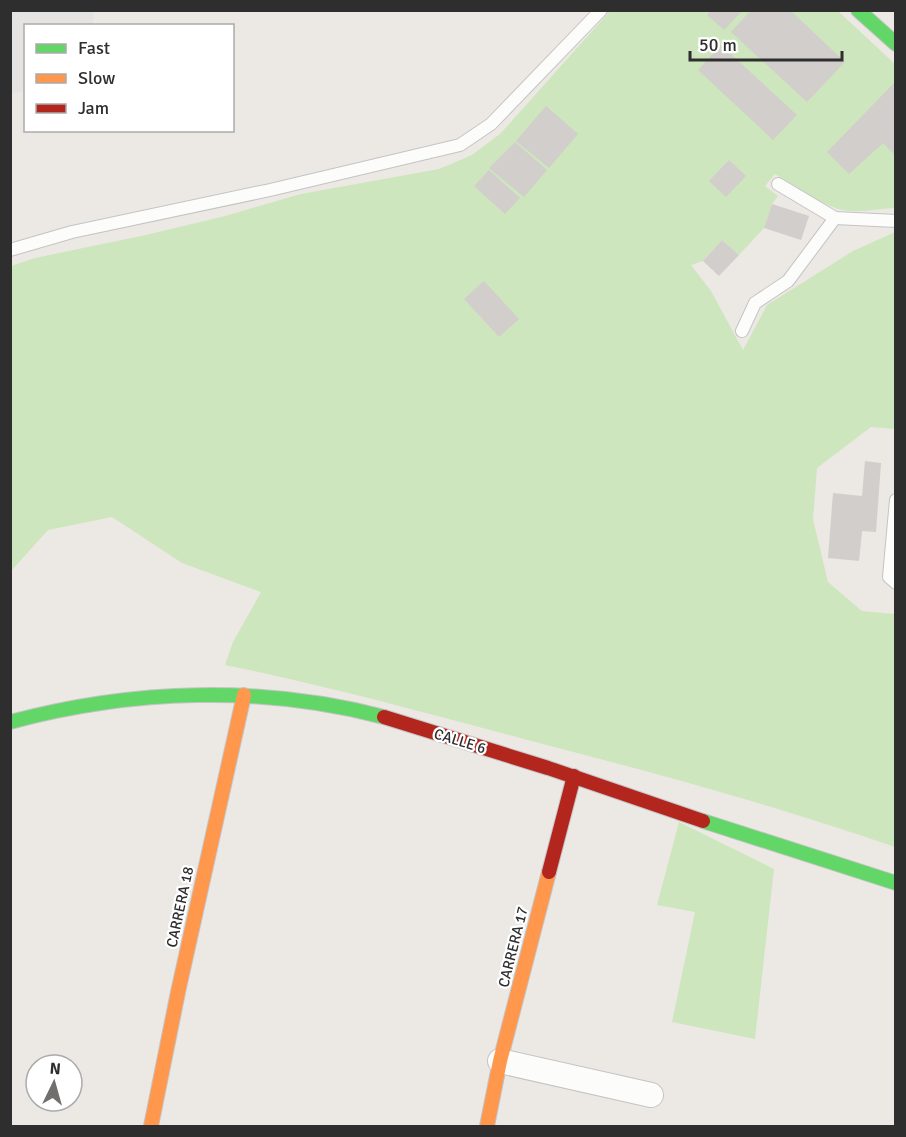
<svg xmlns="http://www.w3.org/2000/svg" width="906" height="1137" viewBox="0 0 906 1137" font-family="Signika,sans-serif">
	<rect width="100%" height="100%" fill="#ece8e4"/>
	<!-- green -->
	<g fill="#cee6be">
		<path d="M610,11H838L895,64V208C878,209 855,214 838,209C816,201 795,187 775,174L765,186L778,196L772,204L764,228L739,255L722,240L703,261L691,265L711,291L743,350L767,305L853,251L895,232V429L871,427L817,468L813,519L828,582L862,611L895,614V847C772,804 647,771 520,738C422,712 324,685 225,665L233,642L261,592L182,563L112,517L48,530L11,571V266L35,258L146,235L225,216L301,194L439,169L472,155L501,133Z"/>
		<path d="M679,822L774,869L755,1039L672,1022L695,912L657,905Z"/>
	</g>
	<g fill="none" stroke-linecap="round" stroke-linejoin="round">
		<!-- runway -->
		<path stroke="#e6e4e2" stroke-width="136" d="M10,25L26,10"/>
	</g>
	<!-- building -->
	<g fill="#d1cecb">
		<path d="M711,10H743L724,30L707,15Z"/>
		<path d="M751,10H790L845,62L807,102L731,32Z"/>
		<path d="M721,45L797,115L773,140L698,70Z"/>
		<path d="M896,81V156L883,143L849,174L827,152Z"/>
		<path d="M546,106L578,134L549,168L516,141Z"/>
		<path d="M515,142L547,170L524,197L489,168Z"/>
		<path d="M729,160L746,176L726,197L709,181Z"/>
		<path d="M489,170L520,198L505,214L474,186Z"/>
		<path d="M772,204L809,216L801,240L764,228Z"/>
		<path d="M722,240L739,255L719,276L703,261Z"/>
		<path d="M484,281L519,319L499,337L464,299Z"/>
		<path d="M865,461L881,463L876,532L862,531L859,561L828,558L833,493L862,496Z"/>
	</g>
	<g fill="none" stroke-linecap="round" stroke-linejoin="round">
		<defs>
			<g id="lane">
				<path d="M778,184L835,218L896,221"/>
				<path d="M10,250L72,232L270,190L460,145L491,124L601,10"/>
				<path d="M742,331L755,303L788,281L835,218"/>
				<path d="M896,500L889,577L896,583"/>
			</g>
			<path id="street" d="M500,1061L651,1095"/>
			<g id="fast">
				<path d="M858,10L896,44"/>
				<path d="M10,722C133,689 261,685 384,717"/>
				<path d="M703,821L896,883"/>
			</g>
			<g id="slow">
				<path d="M151,1126L178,992L244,695"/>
				<path d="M487,1126L500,1061L549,872"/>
			</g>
			<g id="jam">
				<path d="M384,717L548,768L703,821"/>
				<path d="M549,872L574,776"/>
			</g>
		</defs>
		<!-- lane casing -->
		<use href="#lane" stroke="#c5c4c5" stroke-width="14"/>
		<!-- street casing -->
		<use href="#street" stroke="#c5c4c5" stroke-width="26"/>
		<!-- fast casing -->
		<use href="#fast" stroke="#c5c4c5" stroke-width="16"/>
		<!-- slow casing -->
		<use href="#slow" stroke="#c5c4c5" stroke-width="16"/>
		<!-- jam casing -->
		<use href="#jam" stroke="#c5c4c5" stroke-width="16"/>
		<!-- lane -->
		<use href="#lane" stroke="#fcfcfb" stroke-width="12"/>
		<!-- street -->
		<use href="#street" stroke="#fcfcfb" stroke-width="24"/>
		<!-- fast -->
		<use href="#fast" stroke="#63d668" stroke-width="14"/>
		<!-- slow -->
		<use href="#slow" stroke="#ff974d" stroke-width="14"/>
		<!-- jam -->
		<use href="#jam" stroke="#b3261e" stroke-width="14"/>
	</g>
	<g text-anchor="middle" stroke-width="4.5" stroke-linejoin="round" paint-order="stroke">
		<!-- street labels -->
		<g font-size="15" fill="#2e2e2e" stroke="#fff">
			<text transform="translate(460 741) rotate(17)" y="5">CALLE 6</text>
			<text transform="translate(180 907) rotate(-78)" y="5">CARRERA 18</text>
			<text transform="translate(513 947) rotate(-76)" y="5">CARRERA 17</text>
		</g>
	</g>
	<!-- border -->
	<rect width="906" height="1137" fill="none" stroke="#2e2e2e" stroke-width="24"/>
	<!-- legend -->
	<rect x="24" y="24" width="210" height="108" fill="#ffffff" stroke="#ababab" stroke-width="1.5"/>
	<rect x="36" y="44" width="30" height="9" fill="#63d668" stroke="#ababab" stroke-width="1.5"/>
	<text x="78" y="54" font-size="18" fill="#2e2e2e">Fast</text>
	<rect x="36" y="74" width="30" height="9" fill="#ff974d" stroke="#ababab" stroke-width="1.5"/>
	<text x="78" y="84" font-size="18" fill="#2e2e2e">Slow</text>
	<rect x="36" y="104" width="30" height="9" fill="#b3261e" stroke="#ababab" stroke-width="1.5"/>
	<text x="78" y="114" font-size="18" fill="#2e2e2e">Jam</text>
	<!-- north arrow -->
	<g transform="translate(54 1083) rotate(5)"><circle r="28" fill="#ffffff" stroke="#ababab" stroke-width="1.5"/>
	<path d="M0-4.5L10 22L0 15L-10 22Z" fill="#706f6e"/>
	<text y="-9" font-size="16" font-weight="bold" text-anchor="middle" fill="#2e2e2e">N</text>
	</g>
	<!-- scale -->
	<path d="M690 51v9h152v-9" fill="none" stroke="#2e2e2e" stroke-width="3"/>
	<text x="699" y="51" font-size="18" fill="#2e2e2e" stroke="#ffffff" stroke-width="4.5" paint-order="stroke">50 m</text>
</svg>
